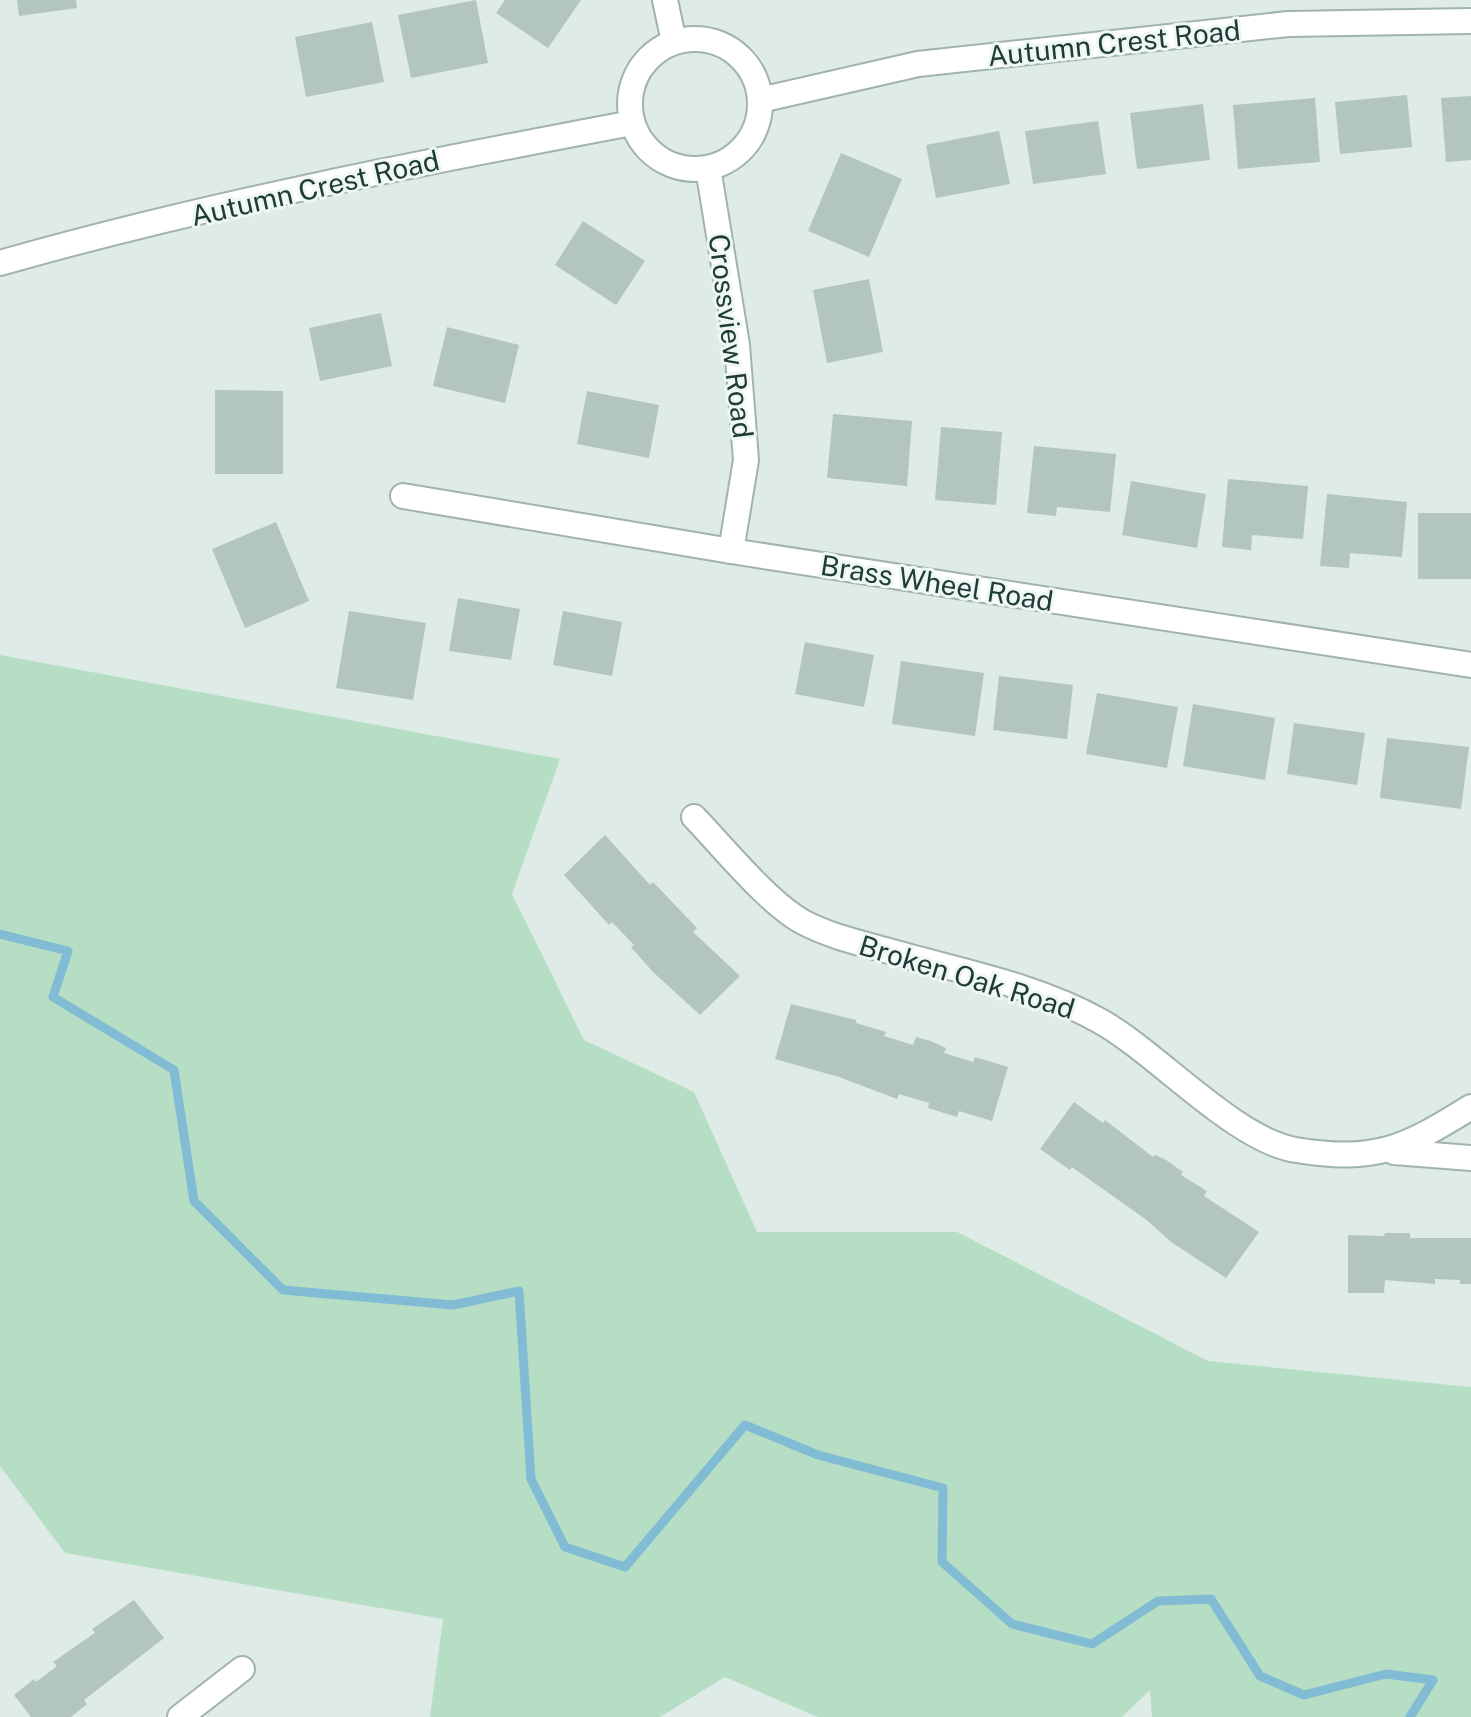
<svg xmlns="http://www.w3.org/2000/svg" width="1471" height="1717" viewBox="0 0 1471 1717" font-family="'Public Sans',sans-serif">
	<rect width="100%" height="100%" fill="#deebe7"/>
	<!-- green -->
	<path fill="#b5dec5" d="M0,655L560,759L512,894L584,1040L694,1092L757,1232H957L1208,1361L1471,1387V1717H1152L1150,1690L1122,1717H818L725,1677L660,1717H430L443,1619L65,1553L0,1466Z"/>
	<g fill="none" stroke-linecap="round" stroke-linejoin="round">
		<!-- stream -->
		<path stroke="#81bcd4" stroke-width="9" d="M0,934L68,951L53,997L174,1070L194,1201L283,1290L453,1305L519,1291L531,1479L565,1547L625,1567L745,1425L818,1455L943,1488L942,1562L1012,1624L1092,1644L1158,1601L1211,1599L1260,1676L1304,1695L1386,1674L1433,1680L1410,1717"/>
	</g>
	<!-- building -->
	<g fill="#b3c5c0">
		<path d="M17,0H76L77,8L19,16Z"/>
		<path d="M476,0L488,63L411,78L398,15Z"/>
		<path d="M505,0H581L548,48L496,13Z"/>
		<path d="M372,22L384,82L306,97L295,37Z"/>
		<path d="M1407,95L1412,147L1340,154L1335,102Z"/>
		<path d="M1471,96V160L1446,162L1441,98Z"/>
		<path d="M1315,98L1320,162L1238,169L1233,105Z"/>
		<path d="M1203,104L1210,160L1137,169L1130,113Z"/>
		<path d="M1098,121L1106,174L1033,184L1025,131Z"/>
		<path d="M999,131L1010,184L936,198L926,145Z"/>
		<path d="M841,153L902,179L869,257L808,231Z"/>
		<path d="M583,221L645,261L616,305L555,265Z"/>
		<path d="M869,279L883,352L827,363L813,290Z"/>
		<path d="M381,313L392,366L320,381L309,328Z"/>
		<path d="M447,327L519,345L505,403L433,386Z"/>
		<path d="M215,390L283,391V474H215Z"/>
		<path d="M587,391L659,405L649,458L577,444Z"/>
		<path d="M833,414L912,421L907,486L827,478Z"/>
		<path d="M941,427L1002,432L996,505L935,500Z"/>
		<path d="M1034,446L1116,454L1110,512L1057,507L1056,516L1027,513Z"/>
		<path d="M1228,479L1308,486L1303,539L1252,535L1251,550L1222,547Z"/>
		<path d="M1131,481L1206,494L1197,548L1122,535Z"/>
		<path d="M1327,494L1407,502L1402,557L1350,553L1349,568L1320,566Z"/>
		<rect x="1418" y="513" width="53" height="66"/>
		<path d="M276,522L309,601L245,628L212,549Z"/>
		<path d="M458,598L520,609L511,660L449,651Z"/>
		<path d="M349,611L426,623L413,700L336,688Z"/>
		<path d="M563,611L622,622L612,676L553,665Z"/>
		<path d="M805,642L874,655L864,707L795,694Z"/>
		<path d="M901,661L984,673L975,736L892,724Z"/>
		<path d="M999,676L1073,685L1067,739L993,730Z"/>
		<path d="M1097,693L1178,707L1167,768L1086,754Z"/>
		<path d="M1193,704L1275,718L1265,780L1183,766Z"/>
		<path d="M1294,723L1365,733L1357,785L1287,774Z"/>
		<path d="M1387,738L1469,747L1461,809L1380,798Z"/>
		<path d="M605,835L650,885L653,882L697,928L693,932L740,976L700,1015L652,971L631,947L634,945L612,922L609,925L564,875Z"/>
		<path d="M791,1004L856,1020V1023L886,1032L884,1036L913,1045L916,1037L931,1041L946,1048L944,1053L973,1062L975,1057L1008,1067L992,1121L959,1111L957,1117L928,1108L929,1103L899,1094L897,1099L839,1077L775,1059Z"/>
		<path d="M1074,1102L1103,1123L1105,1120L1153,1157L1155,1155L1166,1160L1183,1172L1181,1175L1207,1191L1204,1196L1259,1232L1226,1278L1171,1242L1148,1221L1072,1167L1070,1170L1040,1149Z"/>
		<path d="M1385,1233H1410V1238H1471V1284H1460V1280L1435,1279V1284L1385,1280L1384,1293H1348V1235L1384,1236Z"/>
		<path d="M134,1600L164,1638L84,1700L87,1704L71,1717H31L14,1695L34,1679L36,1682L57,1666L53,1662L95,1633L92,1629Z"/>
	</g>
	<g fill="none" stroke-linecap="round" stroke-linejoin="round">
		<defs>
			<g id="minor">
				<path d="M665,0L674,42"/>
				<circle cx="695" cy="104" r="65"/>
				<path d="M760,100L918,64L1288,24L1471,21"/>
				<path d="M708,168L737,345L746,460L731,551"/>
				<path d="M0,263C207,204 420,163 632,123"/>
				<path d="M403,496L731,551L1471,665"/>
				<path d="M694,817C722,846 769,904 803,922C829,936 860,943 889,951C959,971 1036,985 1100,1021C1156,1052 1236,1141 1296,1150C1376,1163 1405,1148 1471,1107"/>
				<path d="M1394,1152L1471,1158"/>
				<path d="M180,1717L242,1669"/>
			</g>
		</defs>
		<!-- minor casing -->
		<use href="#minor" stroke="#a1b3af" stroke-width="28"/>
		<!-- minor -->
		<use href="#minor" stroke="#fff" stroke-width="24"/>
	</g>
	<g text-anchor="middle" stroke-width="6" stroke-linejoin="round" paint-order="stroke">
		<!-- street labels -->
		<g font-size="28" fill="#1e3b37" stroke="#eef7f4">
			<text transform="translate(1114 43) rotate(-6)" y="10">Autumn Crest Road</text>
			<text transform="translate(315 188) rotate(-13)" y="10">Autumn Crest Road</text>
			<text transform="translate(731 336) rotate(83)" y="10">Crossview Road</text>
			<text transform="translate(937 583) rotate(9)" y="10">Brass Wheel Road</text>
			<text transform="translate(967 977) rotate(17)" y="10">Broken Oak Road</text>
		</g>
	</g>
</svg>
